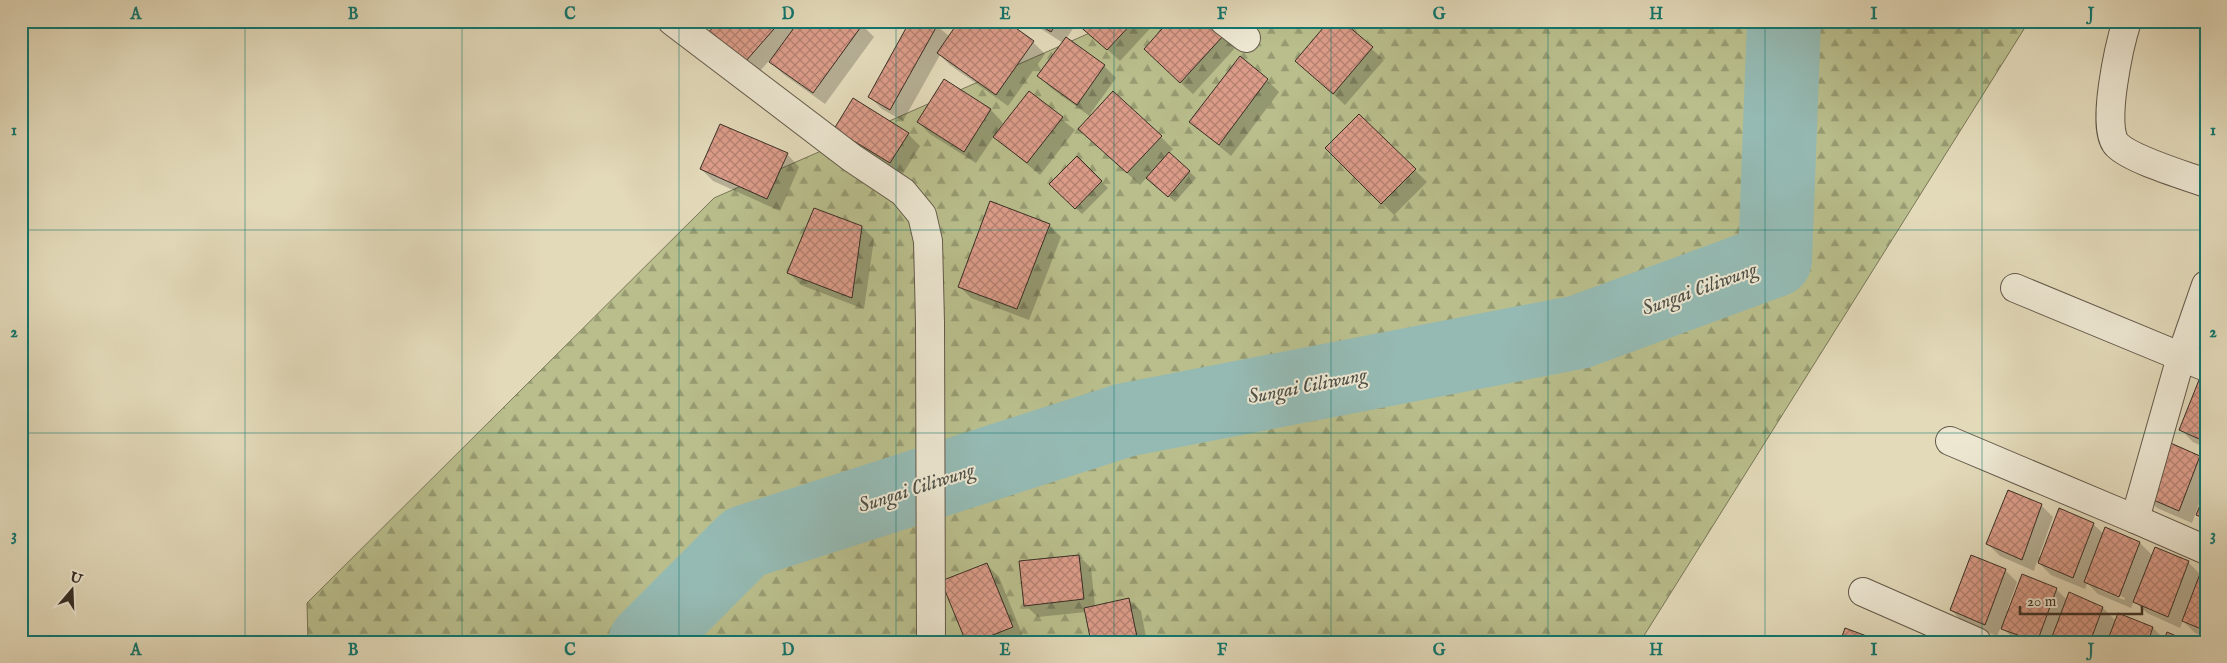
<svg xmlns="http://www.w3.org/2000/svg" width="2227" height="663" viewBox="0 0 2227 663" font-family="'IM FELL English',serif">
	<defs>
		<pattern id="forest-firs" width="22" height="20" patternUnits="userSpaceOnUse" patternTransform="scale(1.25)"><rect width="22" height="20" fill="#b9be8c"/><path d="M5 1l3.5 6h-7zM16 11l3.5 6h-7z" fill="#979b72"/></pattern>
		<pattern id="building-cross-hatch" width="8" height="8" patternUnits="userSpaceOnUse" patternTransform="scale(1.25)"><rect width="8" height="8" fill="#dc9c89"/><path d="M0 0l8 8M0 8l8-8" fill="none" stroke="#b38070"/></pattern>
	</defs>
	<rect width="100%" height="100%" fill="#e3daba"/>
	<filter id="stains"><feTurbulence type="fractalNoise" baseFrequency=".004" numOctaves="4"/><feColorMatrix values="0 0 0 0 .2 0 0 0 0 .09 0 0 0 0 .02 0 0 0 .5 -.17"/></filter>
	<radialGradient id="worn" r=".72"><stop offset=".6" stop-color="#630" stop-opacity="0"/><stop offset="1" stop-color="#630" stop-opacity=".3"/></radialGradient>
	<!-- forest -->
	<path fill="url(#forest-firs)" stroke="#787658" d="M1117,21H2029L1640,642H308L307,603L714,198Z"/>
	<!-- shadow -->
	<g fill="#0003" fill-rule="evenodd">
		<path d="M714,21H858L874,37L825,104L783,74L771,62L776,56L775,54L751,81L718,24Z"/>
		<path d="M931,21L950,37L1033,42L1045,54L1008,106L950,65L940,55L903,121L882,109L870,97Z"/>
		<path d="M1029,21H1078L1066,39L1104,66L1116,78L1090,114L1161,137L1173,149L1169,153L1196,178L1175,202L1147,177L1140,185L1092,141L1091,117L1051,88L1039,76L1063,43Z"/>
		<path d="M1083,21H1156V22L1120,61L1079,24Z"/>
		<path d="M1340,21L1384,60L1345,105L1297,61Z"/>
		<path d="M1223,36L1235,48L1193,94L1157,61Z"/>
		<path d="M1267,80L1279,92L1231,156L1191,122Z"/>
		<path d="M945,81L991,110L1003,123L997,131L999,132L1029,93L1075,130L1040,175L994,136L976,163L930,134L918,122Z"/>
		<path d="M1359,115L1427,182L1394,215L1326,148Z"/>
		<path d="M836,128L908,134L920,146L902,175L848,140Z"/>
		<path d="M787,154L799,167L780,211L713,181L701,169Z"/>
		<path d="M1077,158L1108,188L1082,214L1051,184Z"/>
		<path d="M1049,225L1061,237L1029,320L971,298L959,286Z"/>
		<path d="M862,227L874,239L864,309L801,285L789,273Z"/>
		<path d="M2206,314V345L2197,337Z"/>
		<path d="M2206,379V448L2193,442L2181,430Z"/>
		<path d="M2199,457L2206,464V484L2192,523L2157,508L2145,496Z"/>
		<path d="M2206,493V523L2198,515Z"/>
		<path d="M2041,505L2053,517L2039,556L2041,557L2093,524L2104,534L2140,543L2153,556L2156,549L2189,563L2201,575L2206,569V637L2195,633L2183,621L2180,628L2147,613L2134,601L2131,608L2098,594L2087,583L2085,589L2051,575L2037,561L2034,571L2000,556L1988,544ZM2098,586L2125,598L2124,600L2098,589Z"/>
		<path d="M1079,556L1091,568L1095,606L1128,599L1141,611L1147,642H1093L1086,612L1038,617L1025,605Z"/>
		<path d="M987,565L999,577L1024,639L1017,642H967Z"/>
		<path d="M2005,570L2017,582L2007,610L2010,611L2023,575L2057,590L2067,600L2070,594L2103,608L2116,621L2153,628L2165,640L2187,642H2018L2001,627L1997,636L1963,622L1951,610Z"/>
	</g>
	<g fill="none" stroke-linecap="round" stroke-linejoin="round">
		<!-- river -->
		<path stroke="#95bab3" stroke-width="74" d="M645,642L745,542L1125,420L1579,332L1775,260L1784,21"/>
	</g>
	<!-- building -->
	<g fill="url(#building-cross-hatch)" stroke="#382e25">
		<path d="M719,21H781L738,70L703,38Z"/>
		<path d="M799,21H860L863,24L813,93L769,62Z"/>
		<path d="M910,21H934L938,24L890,110L868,97Z"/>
		<path d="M959,21H1006L1034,41L996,95L937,53Z"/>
		<path d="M1033,21H1058L1051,32Z"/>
		<path d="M1081,21H1134L1107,50L1077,24Z"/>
		<path d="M1169,21H1209L1224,35L1180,83L1144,49Z"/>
		<path d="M1329,21H1342L1373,47L1333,94L1295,61Z"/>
		<path d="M1066,37L1105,65L1077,105L1037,76Z"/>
		<path d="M1240,56L1268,79L1219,145L1189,122Z"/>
		<path d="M944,79L991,109L964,152L917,122Z"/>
		<path d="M1029,91L1063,117L1027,163L993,137Z"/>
		<path d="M1113,91L1162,136L1127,173L1078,129Z"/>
		<path d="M853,98L909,133L890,163L834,129Z"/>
		<path d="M1359,114L1416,169L1381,204L1325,148Z"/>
		<path d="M720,124L788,153L767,199L700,169Z"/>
		<path d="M1169,152L1190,171L1168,197L1146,178Z"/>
		<path d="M1077,156L1102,181L1075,209L1049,184Z"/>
		<path d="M990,201L1050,224L1017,309L958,287Z"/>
		<path d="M814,208L862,226L852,298L787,273Z"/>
		<path d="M2201,375L2206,377V442L2179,430Z"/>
		<path d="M2166,441L2200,456L2179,511L2144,496Z"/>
		<path d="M2008,490L2042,504L2022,560L1986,544Z"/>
		<path d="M2206,490V519L2196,515Z"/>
		<path d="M2059,508L2094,523L2073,578L2038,563Z"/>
		<path d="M2105,527L2140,542L2119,597L2084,582Z"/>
		<path d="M2155,547L2189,561L2168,617L2133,602Z"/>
		<path d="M1079,555L1084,599L1024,606L1019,561Z"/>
		<path d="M1971,555L2006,569L1985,625L1950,610Z"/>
		<path d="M987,563L1013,627L975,642H966L941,581Z"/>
		<path d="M2203,566L2206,567V631L2182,621Z"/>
		<path d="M2022,574L2057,588L2037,642L2001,629Z"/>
		<path d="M2069,592L2103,607L2090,642H2050Z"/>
		<path d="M1129,598L1138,642H1091L1084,608Z"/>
		<path d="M2118,613L2153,627L2148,642H2107Z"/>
		<path d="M1845,628L1880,641V642H1840Z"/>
		<path d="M2167,632L2190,642H2163Z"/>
	</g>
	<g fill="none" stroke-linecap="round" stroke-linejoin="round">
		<defs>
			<g id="minor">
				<path d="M672,21L852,158L903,192L922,215L928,241L930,322L931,642"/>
				<path d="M1224,21L1246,38"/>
				<path d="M2127,21C2120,43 2100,129 2117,145C2132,160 2184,175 2206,183"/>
				<path d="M2206,285L2181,357L2135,519L2206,550"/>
				<path d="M2015,288L2206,367"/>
				<path d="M1950,441L2135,519"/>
				<path d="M1863,592L1977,642"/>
			</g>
		</defs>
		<!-- minor casing -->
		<use href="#minor" stroke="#63594a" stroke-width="30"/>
		<!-- minor -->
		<use href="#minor" stroke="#ede7d2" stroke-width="28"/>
	</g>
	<!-- grid -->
	<path fill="none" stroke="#0f766e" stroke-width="1" stroke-opacity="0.55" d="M245,21V642M462,21V642M679,21V642M896,21V642M1114,21V642M1331,21V642M1548,21V642M1765,21V642M1982,21V642M21,230H2206M21,433H2206"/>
	<g text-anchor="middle" stroke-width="4" stroke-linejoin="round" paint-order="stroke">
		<!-- water labels -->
		<g font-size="20" font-style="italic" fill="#4f5148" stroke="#ede7d2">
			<text transform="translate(1699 288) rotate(-20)" y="7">Sungai Ciliwung</text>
			<text transform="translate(1307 385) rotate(-11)" y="7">Sungai Ciliwung</text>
			<text transform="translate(916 487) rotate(-18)" y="7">Sungai Ciliwung</text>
		</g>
	</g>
	<!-- margin -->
	<rect width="2227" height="663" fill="none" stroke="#e3daba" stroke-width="55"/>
	<!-- north arrow -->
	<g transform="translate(72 590) rotate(19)" stroke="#ede7d2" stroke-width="4" paint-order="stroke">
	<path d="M0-4L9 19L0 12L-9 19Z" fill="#382e25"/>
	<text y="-8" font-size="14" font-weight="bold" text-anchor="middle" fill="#382e25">U</text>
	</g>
	<!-- scale -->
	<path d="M2020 606v8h122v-8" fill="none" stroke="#382e25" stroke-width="2.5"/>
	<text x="2027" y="606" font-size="15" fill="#382e25" stroke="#ede7d2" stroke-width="4" paint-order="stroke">20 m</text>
	<rect x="28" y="28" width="2172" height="608" fill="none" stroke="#0f766e" stroke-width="2"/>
	<g font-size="16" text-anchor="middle" font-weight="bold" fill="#0f766e">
		<text x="136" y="19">A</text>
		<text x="353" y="19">B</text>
		<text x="570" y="19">C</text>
		<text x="788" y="19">D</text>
		<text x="1005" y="19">E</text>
		<text x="1222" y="19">F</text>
		<text x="1439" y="19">G</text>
		<text x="1656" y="19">H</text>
		<text x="1874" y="19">I</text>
		<text x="2091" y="19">J</text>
		<text x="14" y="135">1</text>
		<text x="2213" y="135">1</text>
		<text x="14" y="337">2</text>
		<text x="2213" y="337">2</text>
		<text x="14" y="540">3</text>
		<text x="2213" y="540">3</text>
		<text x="136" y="655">A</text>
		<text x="353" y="655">B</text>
		<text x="570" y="655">C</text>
		<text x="788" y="655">D</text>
		<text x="1005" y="655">E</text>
		<text x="1222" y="655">F</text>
		<text x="1439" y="655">G</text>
		<text x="1656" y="655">H</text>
		<text x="1874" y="655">I</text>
		<text x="2091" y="655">J</text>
	</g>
	<rect width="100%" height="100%" filter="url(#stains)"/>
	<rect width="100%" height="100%" fill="url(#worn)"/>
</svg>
